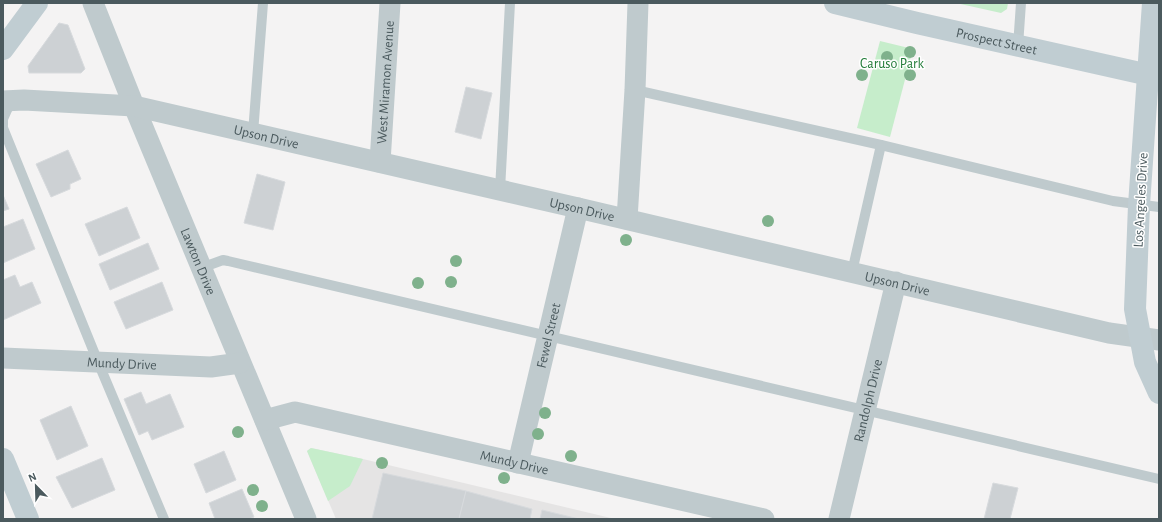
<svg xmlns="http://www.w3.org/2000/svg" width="1162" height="522" viewBox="0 0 1162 522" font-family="'Alegreya Sans',sans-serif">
	<rect width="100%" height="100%" fill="#f4f3f3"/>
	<!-- education -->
	<path fill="#e5e4e4" d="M311,448L363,459L615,519H336L307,451Z"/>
	<!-- green -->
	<g fill="#c6edcb">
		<path d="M956,3H1008L1007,9L1001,13Z"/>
		<path d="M880,41L913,49L890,137L857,128Z"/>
		<path d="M311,448L363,459L350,486L328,501L307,451Z"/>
	</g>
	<!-- building -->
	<g fill="#cdd1d4" stroke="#d7dadd">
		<path d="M59,23L68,25L85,69L81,73H29L28,66Z"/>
		<path d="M466,87L492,93L481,139L455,132Z"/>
		<path d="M68,150L81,179L70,184V189L51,197L36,164Z"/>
		<path d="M257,174L285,182L273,230L244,223Z"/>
		<path d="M3,195L9,209L3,211Z"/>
		<path d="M127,207L140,238L99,256L85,224Z"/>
		<path d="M23,219L35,249L3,263V227Z"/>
		<path d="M148,243L159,269L110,290L99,264Z"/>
		<path d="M15,275L20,287L32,282L41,303L3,320V280Z"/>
		<path d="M162,282L173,310L126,329L114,302Z"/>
		<path d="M141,392L146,404L170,394L184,427L152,440L148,431L139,435L124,399Z"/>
		<path d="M71,406L88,446L57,460L40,420Z"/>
		<path d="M224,451L236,480L206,493L194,464Z"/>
		<path d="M102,458L115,490L72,508L56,477Z"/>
		<path d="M383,473L466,491L459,519H372Z"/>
		<path d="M993,483L1018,488L1010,519H984Z"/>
		<path d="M242,489L254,517L249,519H215L209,503Z"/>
		<path d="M466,491L532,509L530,519H459Z"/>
		<path d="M542,510L579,519H540Z"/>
	</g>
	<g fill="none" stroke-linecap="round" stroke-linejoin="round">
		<!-- lane -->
		<g stroke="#bfcacd" stroke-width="10">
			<path d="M1018,46L1021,3"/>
			<path d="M635,90L881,145L1113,201L1159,207"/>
			<path d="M3,125V119L11,101"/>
			<path d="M3,128L98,362L164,519"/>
			<path d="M253,133L263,3"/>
			<path d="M500,190L510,3"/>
			<path d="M201,268L223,260L228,261L1159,479"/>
			<path d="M852,272L881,145"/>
		</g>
		<!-- street -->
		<g stroke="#bfcacd" stroke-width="21">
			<path id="s1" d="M93,3L134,106L306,519"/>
			<path id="s2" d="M3,101L24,100L134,106L578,208L1109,333L1159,340"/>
			<path id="s3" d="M380,162L390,3"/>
			<path d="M627,219L635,90L638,3"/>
			<path id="s4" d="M3,358L211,367L240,363"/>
			<path id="s5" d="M265,420L295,412L764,519"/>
			<path id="s6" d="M518,463L578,208"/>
			<path id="s7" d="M839,519L896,282"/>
		</g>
		<!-- secondary -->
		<g stroke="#c0cdd2" stroke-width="22">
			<path id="s8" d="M835,3L917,23L1149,75L1159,76"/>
			<path d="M1153,3L1139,205L1135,309L1145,362L1159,393"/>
			<path d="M3,49L37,3"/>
			<path d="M3,459L28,519"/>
		</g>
	</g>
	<!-- trees -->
	<g fill="#7fb18c">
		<circle cx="910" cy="52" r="6"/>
		<circle cx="887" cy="57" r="6"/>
		<circle cx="862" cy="75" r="6"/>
		<circle cx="910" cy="75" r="6"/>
		<circle cx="768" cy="221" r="6"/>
		<circle cx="626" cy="240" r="6"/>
		<circle cx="456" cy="261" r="6"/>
		<circle cx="451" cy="282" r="6"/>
		<circle cx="418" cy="283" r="6"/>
		<circle cx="545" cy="413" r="6"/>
		<circle cx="238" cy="432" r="6"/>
		<circle cx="538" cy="434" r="6"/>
		<circle cx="571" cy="456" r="6"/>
		<circle cx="382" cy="463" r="6"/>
		<circle cx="504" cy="478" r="6"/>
		<circle cx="253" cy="490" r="6"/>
		<circle cx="262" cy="506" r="6"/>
	</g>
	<g text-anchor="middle" stroke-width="3" stroke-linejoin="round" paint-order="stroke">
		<!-- street labels -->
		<g font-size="14" fill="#4b5a5e" stroke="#fff">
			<text dy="5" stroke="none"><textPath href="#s8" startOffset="166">Prospect Street</textPath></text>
			<text dy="5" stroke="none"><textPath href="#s3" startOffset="80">West Miramon Avenue</textPath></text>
			<text dy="5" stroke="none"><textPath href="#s2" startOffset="267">Upson Drive</textPath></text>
			<text transform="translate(1140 200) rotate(-87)" y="5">Los Angeles Drive</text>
			<text dy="5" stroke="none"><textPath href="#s2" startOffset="591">Upson Drive</textPath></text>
			<text dy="5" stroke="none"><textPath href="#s1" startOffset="279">Lawton Drive</textPath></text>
			<text dy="5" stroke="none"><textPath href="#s2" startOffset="915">Upson Drive</textPath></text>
			<text dy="5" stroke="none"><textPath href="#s6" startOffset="131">Fewel Street</textPath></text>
			<text dy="5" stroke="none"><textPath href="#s4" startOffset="119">Mundy Drive</textPath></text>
			<text dy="5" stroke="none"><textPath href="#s7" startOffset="122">Randolph Drive</textPath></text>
			<text dy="5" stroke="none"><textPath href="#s5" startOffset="256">Mundy Drive</textPath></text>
		</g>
		<!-- park labels -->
		<g font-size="14" fill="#207b37" stroke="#fff">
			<text x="892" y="68">Caruso Park</text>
		</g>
	</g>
	<!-- border -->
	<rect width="1162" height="522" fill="none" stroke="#4b5a5e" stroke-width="8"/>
	<!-- north arrow -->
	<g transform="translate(36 486) rotate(337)" stroke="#ffffff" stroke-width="3" paint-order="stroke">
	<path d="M0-3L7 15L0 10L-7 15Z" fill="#4b5a5e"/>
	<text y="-6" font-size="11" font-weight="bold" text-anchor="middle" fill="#4b5a5e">N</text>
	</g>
</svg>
